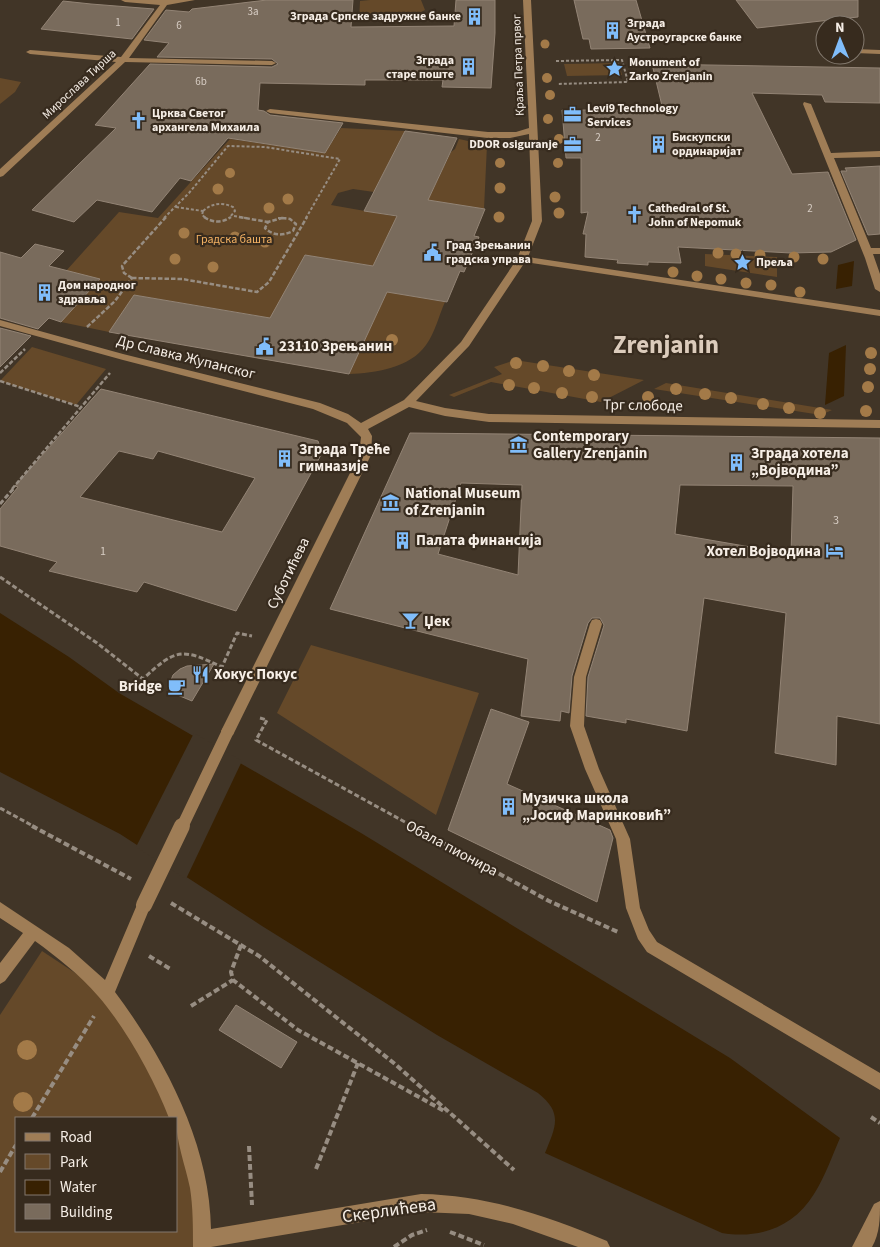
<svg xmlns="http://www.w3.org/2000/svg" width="880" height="1247" viewBox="0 0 880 1247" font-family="'Source Sans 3',sans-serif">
	<rect width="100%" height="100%" fill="#413527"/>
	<!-- green -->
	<g fill="#654929">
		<path d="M370,0H421L425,10L417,14L394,13L380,19L359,22L360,1Z"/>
		<path d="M619,63L622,75L567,76L564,64Z"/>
		<path d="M0,78L21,82L15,92L0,104Z"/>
		<path d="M341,128L405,131L374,192L353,189L338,193L331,205L416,220L388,235L381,249L393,269L305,255L293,276L328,282L306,324L135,295L109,332L61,322L99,279L66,271L119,212L158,218L230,139L325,153Z"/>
		<path d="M459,139L487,145L484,209L428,200L451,152L455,149Z"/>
		<path d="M705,254L777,257V277L705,266Z"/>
		<path d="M387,292L445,302C439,315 435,333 426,345C410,368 375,373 349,374Z"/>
		<path d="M32,347L106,369L76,405L0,381Z"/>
		<path d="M515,360L644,380L601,402L491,382L454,397L449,395L502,374L494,367Z"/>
		<path d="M666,383L832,410L821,415L654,389Z"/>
		<path d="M311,645L479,693L436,815L277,713Z"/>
		<path d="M42,951L107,994L144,1050L175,1118H16V1231H176V1120L190,1150L202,1247H0V1015Z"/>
	</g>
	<!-- water -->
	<g fill="#382102">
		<path d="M854,261L852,286L836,289L838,265Z"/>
		<path d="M846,345L844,396L825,405L829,353Z"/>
		<path d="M0,613L69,657L119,693L361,833L730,1058L840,1138C832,1156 825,1177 814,1194C793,1228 759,1239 722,1233L545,1153C556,1126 563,1113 538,1093L437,1035L262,926L120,834L0,772Z"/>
	</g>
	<!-- pier -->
	<path fill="#413527" d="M194,733L242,761L186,879L136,847Z"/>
	<!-- building -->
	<g fill="#796b5c" stroke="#938475" fill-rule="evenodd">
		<path d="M267,0H353L351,27L454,26L456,0H495V33L491,88L442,87L443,80H365V85L260,83L258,110L264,111L270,115L343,123L325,153L228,138L191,181L180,178L152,212L97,200L74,222L32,210L116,128L95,125L150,64L272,67L278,64L272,59L157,57L169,43L144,40L166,10L189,12L192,9Z"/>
		<path d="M574,0H636L650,48L591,49L589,39H583Z"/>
		<path d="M736,0H858V17L757,28Z"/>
		<path d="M63,1L91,4L154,9L132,39L41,29Z"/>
		<path d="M652,64L880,68V103L825,102L822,95L752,93L792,174L828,172L856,240L831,252L791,253L678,247L681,263L648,262V265L617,263L618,260L585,257L586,234H583L588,212L581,213V158H566L562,110H663Z"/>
		<path d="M405,131L457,138L428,200L485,209L474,236L479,237L464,272L460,271L447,302L387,292L349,374L109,332L134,295L270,318L305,255L373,266L397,216L364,211Z"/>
		<path d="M880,166V234L868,235L841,171H847L845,168Z"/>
		<path d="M35,244L64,251L49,266L100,279L61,322L49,318L38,329L0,318V252L21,258Z"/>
		<path d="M0,328L31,336L0,367Z"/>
		<path d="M101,389L318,441L322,453L236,611L144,582L137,592L49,571L57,562L0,546V509L18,487L15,486ZM119,451L153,459L158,451L255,478L222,532L80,497Z"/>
		<path d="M410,433L880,438V724L837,716L836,765L775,753L786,613L704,598L687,731L626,719V723L586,716L588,677L604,625L600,618H592L588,623L572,676L569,713L561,711L560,721L521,716L528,659L330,609ZM461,483L522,485L518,575L438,554ZM680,485L793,486L791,554L675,534Z"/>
		<path d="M214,664L192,701L175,694L169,685L173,675L180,669L187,666Z"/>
		<path d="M491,709L529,722L507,784L610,830L613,838L597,902L448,830Z"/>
		<path d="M236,1005L297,1042L281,1068L219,1030Z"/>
	</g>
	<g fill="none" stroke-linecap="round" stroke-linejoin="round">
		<!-- path-far3 -->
		<g stroke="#978d82" stroke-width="2" stroke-dasharray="3 2" stroke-linecap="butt">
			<path d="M556,61L622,60L628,82L557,84"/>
			<path d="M176,207L203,211"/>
			<path d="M203,211L202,215L206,218"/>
			<path d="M203,211C212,203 222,202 233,207L235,211L229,218"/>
			<path d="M234,216L246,218"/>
			<path d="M164,218L189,193L228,146L265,147L340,159L306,218"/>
			<path d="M278,218H286"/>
		</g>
		<!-- path-far2 -->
		<g stroke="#978d82" stroke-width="2.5" stroke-dasharray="4.5 2" stroke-linecap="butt">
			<path d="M204,217C213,223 222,223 231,217"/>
			<path d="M239,217L268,222"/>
			<path d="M282,218L290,219L296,224L293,231C283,236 273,236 265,228L268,222Z"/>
			<path d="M132,278L124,273L122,266L166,217"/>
			<path d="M132,278L182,279L257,292L269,282L307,217"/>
			<path d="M87,327L115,301L132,278"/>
			<path d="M0,373L25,349"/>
			<path d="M0,381L81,407"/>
			<path d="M12,489L110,373"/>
		</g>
		<!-- path-far1 -->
		<g stroke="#978d82" stroke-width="3" stroke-dasharray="5 2.5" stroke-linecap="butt">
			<path d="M0,504L14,488"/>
			<path d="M0,577L97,643L143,679C176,648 182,648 222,667L237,633L252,636"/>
			<path d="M260,718L267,720L256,740L414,827"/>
			<path d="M0,808L35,827"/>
		</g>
		<!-- path -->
		<g stroke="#978d82" stroke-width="4" stroke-dasharray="6 3" stroke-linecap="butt">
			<path d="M32,826L131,879"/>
			<path d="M412,826L549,901L618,932"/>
			<path d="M171,903L259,956L395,1064L514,1170"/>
			<path d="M241,945L231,972L233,980L298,1030L446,1112"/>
			<path d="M149,956L172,970"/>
			<path d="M191,1006L233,980"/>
			<path d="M871,1117L880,1123"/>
			<path d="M32,1118L94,1016"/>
			<path d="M249,1146L252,1205"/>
			<path d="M316,1169L358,1063"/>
			<path d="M0,1172L16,1145"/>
			<path d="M450,1232L484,1245"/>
			<path d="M394,1247L412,1235L427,1230"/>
		</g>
		<!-- minor -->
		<g fill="#9f7d56" fill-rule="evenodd">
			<path d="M121,0H195L167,5L129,58L272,61L276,63L272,65L125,62L3,176L0,177V169L116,62L30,54L26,52L30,50L121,57L160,5L125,2Z"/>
			<path d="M523,0H531L542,221L528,257L880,310V316L525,262L469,346L416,401L445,408L489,414L880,420V428L489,422L445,416L409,407L368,429L372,436L371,455L233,735L228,737L223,735L221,731L359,455L361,437L347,423L313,409L123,360L0,326V320L123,354L320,403L348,414L361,423L404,400L461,342L517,259L532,221L529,134L510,138H488L270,113L266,111L270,109L488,132H516L529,128Z"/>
			<rect x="819" y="49" width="6" height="4"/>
			<path d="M855,49L880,50V54L855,53Z"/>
			<path d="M804,102L811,104L831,153L880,151V157L834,158L871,248H880V254H873L880,274V292L875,289L865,258L803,104Z"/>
			<path d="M596,619L600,620L602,624L586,677L584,726L599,769L630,839L640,908L649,930L657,942L880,1073V1090L647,952L638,939L626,908L616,839L585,769L570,726L574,677L590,624L592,620Z"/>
			<path d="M144,898L149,900L151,905L115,992C165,1059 210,1144 211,1229L421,1194C487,1195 547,1216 607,1241L610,1247H578L513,1224L469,1214L421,1212L211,1247H193C193,1227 193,1207 190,1188C185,1164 176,1142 176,1118H169C154,1079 126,1028 98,996C80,975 57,957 35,941L5,981L0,984V963L23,933L0,918V902L69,948L105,980L139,900Z"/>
			<path d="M880,1201C880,1218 880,1233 872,1247H852L874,1204Z"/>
		</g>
		<!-- minor-bridge-far1 -->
		<path stroke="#9f7d56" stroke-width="12" d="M182,827L228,731"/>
		<!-- minor-bridge -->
		<path stroke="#9f7d56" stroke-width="16" d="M144,905L182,826"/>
	</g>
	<!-- trees -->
	<g fill="#a37a48">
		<circle cx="545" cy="44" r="4.5"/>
		<circle cx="547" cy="78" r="5"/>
		<circle cx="550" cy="95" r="5"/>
		<circle cx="548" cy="119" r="5"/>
		<circle cx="559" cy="139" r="5"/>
		<circle cx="500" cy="163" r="5"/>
		<circle cx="558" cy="163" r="5"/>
		<circle cx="230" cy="173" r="5"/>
		<circle cx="500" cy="188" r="5.5"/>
		<circle cx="218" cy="189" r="5.5"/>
		<circle cx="555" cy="197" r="5.5"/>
		<circle cx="288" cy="199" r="5.5"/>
		<circle cx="269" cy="208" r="5.5"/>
		<circle cx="559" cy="213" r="5.5"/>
		<circle cx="499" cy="217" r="5.5"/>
		<circle cx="184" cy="233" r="5.5"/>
		<circle cx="235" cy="237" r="5.5"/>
		<circle cx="265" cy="242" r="5.5"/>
		<circle cx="718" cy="253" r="5.5"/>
		<circle cx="736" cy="254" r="5.5"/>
		<circle cx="760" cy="255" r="5.5"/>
		<circle cx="794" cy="257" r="5.5"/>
		<circle cx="175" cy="259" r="5.5"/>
		<circle cx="823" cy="259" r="5.5"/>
		<circle cx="213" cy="267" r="5.5"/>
		<circle cx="673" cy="272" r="5.5"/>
		<circle cx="697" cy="276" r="5.5"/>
		<circle cx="721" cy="279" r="5.5"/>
		<circle cx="746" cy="283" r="5.5"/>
		<circle cx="771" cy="285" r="5.5"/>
		<circle cx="800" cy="292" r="5.5"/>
		<circle cx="392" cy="340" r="6"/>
		<circle cx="871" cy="353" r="6"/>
		<circle cx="516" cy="363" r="6"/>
		<circle cx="543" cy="366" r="6"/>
		<circle cx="870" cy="369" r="6"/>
		<circle cx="569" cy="371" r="6"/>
		<circle cx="594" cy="375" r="6"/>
		<circle cx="509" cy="385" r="6"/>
		<circle cx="868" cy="387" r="6"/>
		<circle cx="534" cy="388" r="6"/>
		<circle cx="676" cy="389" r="6"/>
		<circle cx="562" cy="393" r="6"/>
		<circle cx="705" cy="394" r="6"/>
		<circle cx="592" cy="397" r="6"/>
		<circle cx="648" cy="397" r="6"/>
		<circle cx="731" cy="398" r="6"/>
		<circle cx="763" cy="404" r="6"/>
		<circle cx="789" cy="408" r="6"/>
		<circle cx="866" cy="411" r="6"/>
		<circle cx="820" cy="413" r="6"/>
		<circle cx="27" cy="1050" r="10"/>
		<circle cx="23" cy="1102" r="10"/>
	</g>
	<!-- icons -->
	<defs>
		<symbol id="building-bare" viewBox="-9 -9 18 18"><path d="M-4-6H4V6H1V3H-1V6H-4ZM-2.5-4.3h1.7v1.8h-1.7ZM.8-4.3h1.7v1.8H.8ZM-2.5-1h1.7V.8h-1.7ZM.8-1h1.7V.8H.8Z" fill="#80bdfa" stroke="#372b1e" stroke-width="2.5" paint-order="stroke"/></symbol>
		<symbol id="sight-bare" viewBox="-9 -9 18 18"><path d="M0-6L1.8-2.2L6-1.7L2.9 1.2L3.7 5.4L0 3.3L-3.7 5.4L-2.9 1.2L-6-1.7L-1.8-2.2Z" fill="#80bdfa" stroke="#372b1e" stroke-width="2.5" paint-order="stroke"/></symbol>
		<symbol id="office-bare" viewBox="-9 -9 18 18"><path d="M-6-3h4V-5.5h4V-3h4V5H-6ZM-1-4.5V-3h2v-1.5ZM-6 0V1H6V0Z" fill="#80bdfa" stroke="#372b1e" stroke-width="2.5" paint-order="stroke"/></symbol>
		<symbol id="church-bare" viewBox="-9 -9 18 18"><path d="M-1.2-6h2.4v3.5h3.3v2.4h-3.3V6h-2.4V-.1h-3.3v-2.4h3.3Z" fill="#80bdfa" stroke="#372b1e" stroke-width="2.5" paint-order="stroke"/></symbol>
		<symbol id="civic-bare" viewBox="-9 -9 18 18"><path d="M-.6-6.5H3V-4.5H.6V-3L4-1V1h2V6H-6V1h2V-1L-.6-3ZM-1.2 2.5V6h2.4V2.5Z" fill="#80bdfa" stroke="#372b1e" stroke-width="2.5" paint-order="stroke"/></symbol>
		<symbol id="museum-bare" viewBox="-9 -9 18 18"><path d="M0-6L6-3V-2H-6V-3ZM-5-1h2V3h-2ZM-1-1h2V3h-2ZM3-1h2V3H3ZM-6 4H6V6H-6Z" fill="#80bdfa" stroke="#372b1e" stroke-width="2.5" paint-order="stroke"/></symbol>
		<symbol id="hotel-bare" viewBox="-9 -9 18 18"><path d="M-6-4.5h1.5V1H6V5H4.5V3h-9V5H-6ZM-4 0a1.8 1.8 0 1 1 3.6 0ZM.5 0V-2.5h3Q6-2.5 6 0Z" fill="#80bdfa" stroke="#372b1e" stroke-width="2.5" paint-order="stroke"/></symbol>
		<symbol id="bar-bare" viewBox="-9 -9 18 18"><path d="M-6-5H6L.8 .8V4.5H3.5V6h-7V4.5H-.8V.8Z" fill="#80bdfa" stroke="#372b1e" stroke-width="2.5" paint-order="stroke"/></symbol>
		<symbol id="restaurant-bare" viewBox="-9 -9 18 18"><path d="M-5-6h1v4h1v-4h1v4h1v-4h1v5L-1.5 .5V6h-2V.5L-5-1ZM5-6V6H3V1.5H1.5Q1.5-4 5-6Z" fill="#80bdfa" stroke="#372b1e" stroke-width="2.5" paint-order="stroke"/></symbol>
		<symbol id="cafe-bare" viewBox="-9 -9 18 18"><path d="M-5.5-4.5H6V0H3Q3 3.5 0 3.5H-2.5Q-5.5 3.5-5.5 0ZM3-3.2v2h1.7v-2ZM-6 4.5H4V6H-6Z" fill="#80bdfa" stroke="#372b1e" stroke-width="2.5" paint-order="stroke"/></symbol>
	</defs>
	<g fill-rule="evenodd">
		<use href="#building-bare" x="462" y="4" width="25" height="25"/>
		<use href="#building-bare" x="600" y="18" width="25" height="25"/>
		<use href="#building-bare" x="456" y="54" width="25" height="25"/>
		<use href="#sight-bare" x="602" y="56" width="25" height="25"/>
		<use href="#office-bare" x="560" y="102" width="25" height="25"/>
		<use href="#church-bare" x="126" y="108" width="25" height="25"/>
		<use href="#office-bare" x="560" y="132" width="25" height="25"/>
		<use href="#building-bare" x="646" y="132" width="25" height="25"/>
		<use href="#church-bare" x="622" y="202" width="25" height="25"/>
		<use href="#civic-bare" x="420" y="240" width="25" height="25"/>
		<use href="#sight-bare" x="730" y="250" width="25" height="25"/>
		<use href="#building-bare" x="32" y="280" width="25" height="25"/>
		<use href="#civic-bare" x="252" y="334" width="25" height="25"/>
		<use href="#museum-bare" x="506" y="432" width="25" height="25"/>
		<use href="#building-bare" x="272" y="446" width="25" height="25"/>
		<use href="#building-bare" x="724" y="450" width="25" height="25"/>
		<use href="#museum-bare" x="378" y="490" width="25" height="25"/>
		<use href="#building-bare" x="390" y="528" width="25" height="25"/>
		<use href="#hotel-bare" x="822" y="538" width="25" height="25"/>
		<use href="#bar-bare" x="398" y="608" width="25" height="25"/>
		<use href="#restaurant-bare" x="188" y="662" width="25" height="25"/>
		<use href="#cafe-bare" x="164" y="674" width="25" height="25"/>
		<use href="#building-bare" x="496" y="794" width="25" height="25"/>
	</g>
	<g text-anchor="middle" stroke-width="4.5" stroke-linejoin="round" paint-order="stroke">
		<!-- far-number labels -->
		<g font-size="11" fill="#d7cdc4">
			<text x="253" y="15">3a</text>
			<text x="118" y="26">1</text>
			<text x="179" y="29">6</text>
			<text x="201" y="85">6b</text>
			<text x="598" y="141">2</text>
			<text x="810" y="212">2</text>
		</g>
		<!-- far-poi labels -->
		<g font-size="12" font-weight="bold" fill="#f6eee6" stroke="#372b1e" text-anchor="start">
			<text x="461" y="20" text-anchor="end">Зграда Српске задружне банке</text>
			<text x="627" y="27">Зграда<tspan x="627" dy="14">Аустроугарске банке</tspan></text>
			<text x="454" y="64" text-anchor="end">Зграда<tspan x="454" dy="14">старе поште</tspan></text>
			<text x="629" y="66">Monument of<tspan x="629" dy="14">Zarko Zrenjanin</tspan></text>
			<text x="587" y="112">Levi9 Technology<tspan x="587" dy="14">Services</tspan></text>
			<text x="152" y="117">Црква Светог<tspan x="152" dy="14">архангела Михаила</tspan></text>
			<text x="672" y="141">Бискупски<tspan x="672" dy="14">ординаријат</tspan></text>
			<text x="558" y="148" text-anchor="end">DDOR osiguranje</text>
			<text x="648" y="212">Cathedral of St.<tspan x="648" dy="14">John of Nepomuk</tspan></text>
			<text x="446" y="249">Град Зрењанин<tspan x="446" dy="14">градска управа</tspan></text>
			<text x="756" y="266">Преља</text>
			<text x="58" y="289">Дом народног<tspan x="58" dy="14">здравља</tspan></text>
		</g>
		<!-- far-street labels -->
		<g font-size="12" fill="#f6eee6" stroke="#372b1e">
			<text transform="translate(518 65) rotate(-92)" y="4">Краља Петра првог</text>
			<text transform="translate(79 84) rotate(-43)" y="4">Мирослава Тирша</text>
		</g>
		<!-- far-park labels -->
		<g font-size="12" fill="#f4b263" stroke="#372b1e">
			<text x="234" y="243">Градска башта</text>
		</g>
		<!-- number labels -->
		<g font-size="12" fill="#d7cdc4">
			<text x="836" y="524">3</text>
			<text x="103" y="555">1</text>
		</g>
		<!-- poi labels -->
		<g font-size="15" font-weight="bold" fill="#f6eee6" stroke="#372b1e" text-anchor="start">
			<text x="279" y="351">23110 Зрењанин</text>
			<text x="533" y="441">Contemporary<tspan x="533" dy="17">Gallery Zrenjanin</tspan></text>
			<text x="299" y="454">Зграда Треће<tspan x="299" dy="17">гимназије</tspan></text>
			<text x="751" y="458">Зграда хотела<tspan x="751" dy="17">„Војводина”</tspan></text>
			<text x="405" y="498">National Museum<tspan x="405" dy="17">of Zrenjanin</tspan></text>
			<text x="416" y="545">Палата финансија</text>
			<text x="821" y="556" text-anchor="end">Хотел Војводина</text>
			<text x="424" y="626">Џек</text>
			<text x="214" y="679">Хокус Покус</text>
			<text x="162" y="691" text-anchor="end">Bridge</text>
			<text x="522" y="803">Музичка школа<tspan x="522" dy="17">„Јосиф Маринковић”</tspan></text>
		</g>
		<!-- street labels -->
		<g font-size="15" fill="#f6eee6" stroke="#372b1e">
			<text transform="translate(186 357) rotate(14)" y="5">Др Славка Жупанског</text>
			<text transform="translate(643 405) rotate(1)" y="5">Трг слободе</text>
			<text transform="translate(288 573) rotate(-64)" y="5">Суботићева</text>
			<text transform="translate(452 848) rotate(28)" y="5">Обала пионира</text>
		</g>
		<!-- near-street labels -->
		<g font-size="18" fill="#f6eee6" stroke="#372b1e">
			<text transform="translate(389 1210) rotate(-8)" y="6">Скерлићева</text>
		</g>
		<!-- town labels -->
		<g font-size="25" font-weight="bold" fill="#dcccbc" stroke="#372b1e">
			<text x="666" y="353">Zrenjanin</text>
		</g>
	</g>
	<!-- legend -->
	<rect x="15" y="1117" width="162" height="115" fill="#372b1e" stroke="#83796e"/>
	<rect x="25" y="1133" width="25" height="8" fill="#9f7d56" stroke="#83796e"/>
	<text x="60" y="1142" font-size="15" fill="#f6eee6">Road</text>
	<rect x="25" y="1154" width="25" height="15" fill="#654929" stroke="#83796e"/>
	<text x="60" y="1167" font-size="15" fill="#f6eee6">Park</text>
	<rect x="25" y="1180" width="25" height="15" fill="#382102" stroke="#83796e"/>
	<text x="60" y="1192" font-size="15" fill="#f6eee6">Water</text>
	<rect x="25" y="1204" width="25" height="15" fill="#796b5c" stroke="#83796e"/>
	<text x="60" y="1217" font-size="15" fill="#f6eee6">Building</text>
	<!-- north arrow -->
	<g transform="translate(840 40) rotate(359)"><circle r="24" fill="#372b1e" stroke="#83796e"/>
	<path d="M0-4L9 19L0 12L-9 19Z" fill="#80bdfa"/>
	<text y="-8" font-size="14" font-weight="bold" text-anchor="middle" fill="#f6eee6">N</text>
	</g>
</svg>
